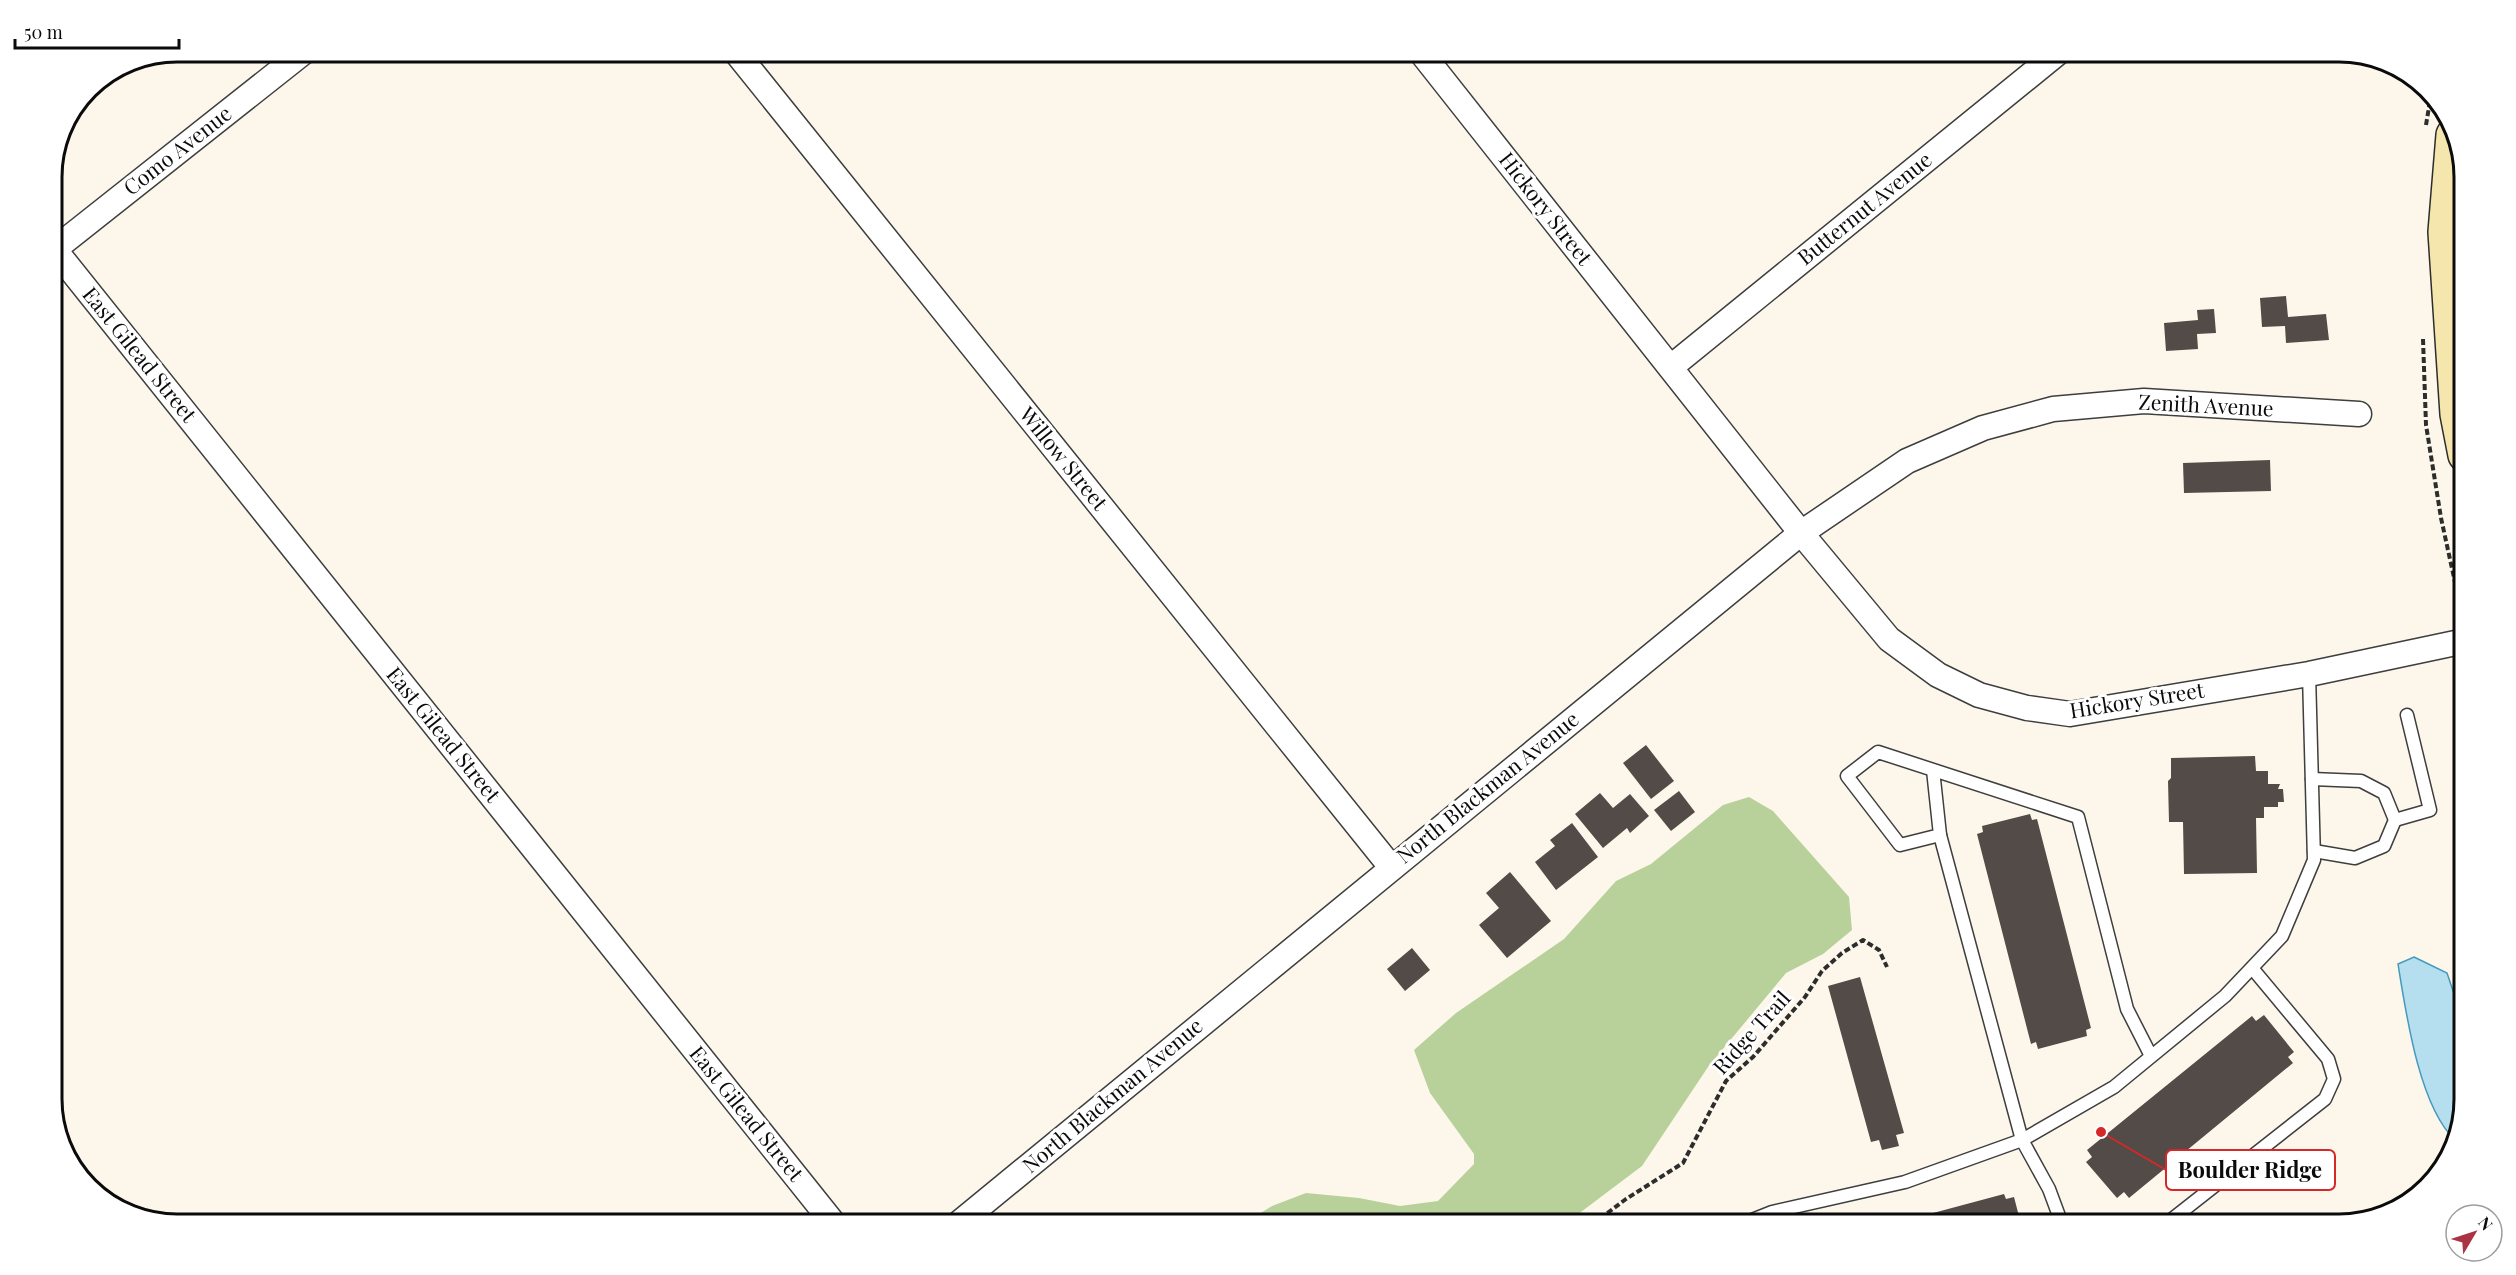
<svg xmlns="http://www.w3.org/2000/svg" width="2516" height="1275" viewBox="0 0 2516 1275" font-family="'Playfair Display',serif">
	<rect width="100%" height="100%" fill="#fdf7eb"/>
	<!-- forest -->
	<path fill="#b8d19a" d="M1749,797L1773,811L1849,897L1852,930L1823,954L1786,973L1708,1067L1642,1166L1565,1224H1243L1272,1206L1306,1193L1359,1198L1400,1206L1438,1201L1474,1164V1154L1430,1093L1414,1050L1456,1013L1564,939L1616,881L1651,864L1723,805Z"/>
	<!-- water -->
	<path fill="#b5deee" stroke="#4599bd" stroke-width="1.5" d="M2414,957L2447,973L2465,1026V1098L2455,1140C2419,1106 2406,1013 2398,964Z"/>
	<!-- building -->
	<g fill="#524b48">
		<path d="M2286,296L2288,317L2326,314L2329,340L2286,343L2285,326L2262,327L2260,298Z"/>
		<path d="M2214,309L2216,333L2197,334L2198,349L2166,351L2164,323L2198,320L2197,310Z"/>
		<path d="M2270,460L2271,491L2184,493L2183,463Z"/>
		<path d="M1646,745L1674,781L1651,799L1623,763Z"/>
		<path d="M2255,756L2256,771H2268V784H2280L2278,789H2283L2284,802H2278V807H2264V818H2256L2257,873L2184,874L2183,822H2169L2168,781L2171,778V758Z"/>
		<path d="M1679,791L1695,812L1671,831L1654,810Z"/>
		<path d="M1600,793L1613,808L1630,794L1649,816L1630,833L1627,828L1603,848L1575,814Z"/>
		<path d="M2030,814L2032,820L2037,819L2091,1028L2086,1030L2087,1036L2038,1049L2036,1042L2031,1044L1977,834L1983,832L1982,826Z"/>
		<path d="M1572,823L1598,857L1556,890L1535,862L1555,846L1550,840Z"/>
		<path d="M1510,872L1551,921L1507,958L1479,925L1499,908L1486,893Z"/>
		<path d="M1412,948L1430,970L1405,991L1387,969Z"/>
		<path d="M1860,977L1904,1133L1896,1135L1899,1146L1882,1150L1879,1140L1871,1142L1828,986Z"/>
		<path d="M2264,1015L2294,1052L2288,1057L2293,1063L2129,1198L2124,1192L2117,1198L2086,1162L2092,1157L2087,1150L2252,1016L2256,1021Z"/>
		<path d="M2004,1194L2006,1199L2014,1197L2021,1224H1892Z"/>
	</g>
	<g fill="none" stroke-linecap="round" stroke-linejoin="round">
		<defs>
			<g id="service">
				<path d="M1933,770L1940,835L1900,845L1847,776L1878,752L2078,817L2127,1009L2151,1056"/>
				<path d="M2312,779L2361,781L2384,793L2395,820L2384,846L2355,858L2314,851"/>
				<path d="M2395,820L2430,810L2407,715"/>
				<path d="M1940,835L2022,1140L2049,1189L2062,1224"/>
				<path d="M1742,1224L1772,1212L1905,1182L2022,1140L2114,1087L2225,996L2282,936L2314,860L2309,674"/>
				<path d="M2166,1224L2325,1099L2334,1079L2328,1059L2252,968"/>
			</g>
			<g id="minor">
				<path d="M735,51L1391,867"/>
				<path d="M1420,51L1801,533L1889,639L1938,675L1979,695L2027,708L2070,714L2309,674L2465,641"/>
				<path d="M51,245L834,1224"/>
				<path d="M51,252L305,51"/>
				<path d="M1671,367L2060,51"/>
				<path d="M958,1224L1801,533L1907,461L1983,428L2053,409L2144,401L2359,414"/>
			</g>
			<path id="secondary" d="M2453,135L2445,232L2457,414L2465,455"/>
		</defs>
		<!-- service casing -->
		<use href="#service" stroke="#3e3e3e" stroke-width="15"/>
		<!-- minor casing -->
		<use href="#minor" stroke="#3e3e3e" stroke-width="27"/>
		<!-- secondary casing -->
		<use href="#secondary" stroke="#2d2d2d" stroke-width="36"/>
		<!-- path -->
		<g stroke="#2d2d2d" stroke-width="4" stroke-dasharray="6 3" stroke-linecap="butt">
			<path d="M2426,125L2431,95"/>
			<path d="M2423,339L2426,425L2441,518L2458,596L2459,620"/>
			<path d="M1593,1224L1626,1199L1683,1163L1726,1081L1753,1057L1805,997L1822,971L1842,953L1863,940L1879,950L1887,967"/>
		</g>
		<!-- service -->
		<use href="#service" stroke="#fff" stroke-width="12"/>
		<!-- minor -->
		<use href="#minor" stroke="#fff" stroke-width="24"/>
		<!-- secondary -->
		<use href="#secondary" stroke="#f5e6ad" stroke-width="33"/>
	</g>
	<g text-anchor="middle" stroke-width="6" stroke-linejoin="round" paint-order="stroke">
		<!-- street labels -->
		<g font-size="21" fill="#0b0b0b" stroke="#fff">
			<text transform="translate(178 151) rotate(-38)" y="7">Como Avenue</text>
			<text transform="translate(1545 209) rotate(52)" y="7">Hickory Street</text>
			<text transform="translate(1865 209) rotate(-39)" y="7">Butternut Avenue</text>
			<text transform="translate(139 355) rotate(51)" y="7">East Gilead Street</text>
			<text transform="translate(2206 406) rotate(3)" y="7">Zenith Avenue</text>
			<text transform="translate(1063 459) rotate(51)" y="7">Willow Street</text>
			<text transform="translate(2137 701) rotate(-9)" y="7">Hickory Street</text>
			<text transform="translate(443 735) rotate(51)" y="7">East Gilead Street</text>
			<text transform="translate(1488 788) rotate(-39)" y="7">North Blackman Avenue</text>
			<text transform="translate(1752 1033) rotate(-48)" y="7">Ridge Trail</text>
			<text transform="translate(1113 1096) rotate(-40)" y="7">North Blackman Avenue</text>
			<text transform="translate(746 1114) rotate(51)" y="7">East Gilead Street</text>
		</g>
	</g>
	<!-- crop -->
	<path d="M0 0H2516V1275H0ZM177 62H2339A115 115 0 0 1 2454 177V1099A115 115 0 0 1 2339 1214H177A115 115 0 0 1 62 1099V177A115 115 0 0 1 177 62Z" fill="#fff" fill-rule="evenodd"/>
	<path fill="none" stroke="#0b0b0b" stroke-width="3" d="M177 62H2339A115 115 0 0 1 2454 177V1099A115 115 0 0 1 2339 1214H177A115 115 0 0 1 62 1099V177A115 115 0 0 1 177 62Z"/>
	<!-- callouts -->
	<path fill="none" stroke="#d62828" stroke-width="2" d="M2101 1132L2166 1170"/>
	<circle fill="#d62828" stroke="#fff" stroke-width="2" cx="2101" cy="1132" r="6"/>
	<rect fill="#fff" stroke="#d62828" stroke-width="2" x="2166" y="1150" width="169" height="40" rx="6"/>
	<g font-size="22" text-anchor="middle" font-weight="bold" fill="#0b0b0b">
		<text x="2250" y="1178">Boulder Ridge</text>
	</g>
	<!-- north arrow -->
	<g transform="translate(2474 1233) rotate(51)"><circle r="28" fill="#ffffff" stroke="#9d9d9d" stroke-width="1.5"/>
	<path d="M0-4.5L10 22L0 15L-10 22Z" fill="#aa3445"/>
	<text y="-9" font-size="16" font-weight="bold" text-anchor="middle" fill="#0b0b0b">N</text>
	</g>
	<!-- scale -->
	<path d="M15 39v9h164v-9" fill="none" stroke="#0b0b0b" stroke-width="3"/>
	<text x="24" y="39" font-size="18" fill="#0b0b0b" stroke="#ffffff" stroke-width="4.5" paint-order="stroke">50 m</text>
</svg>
